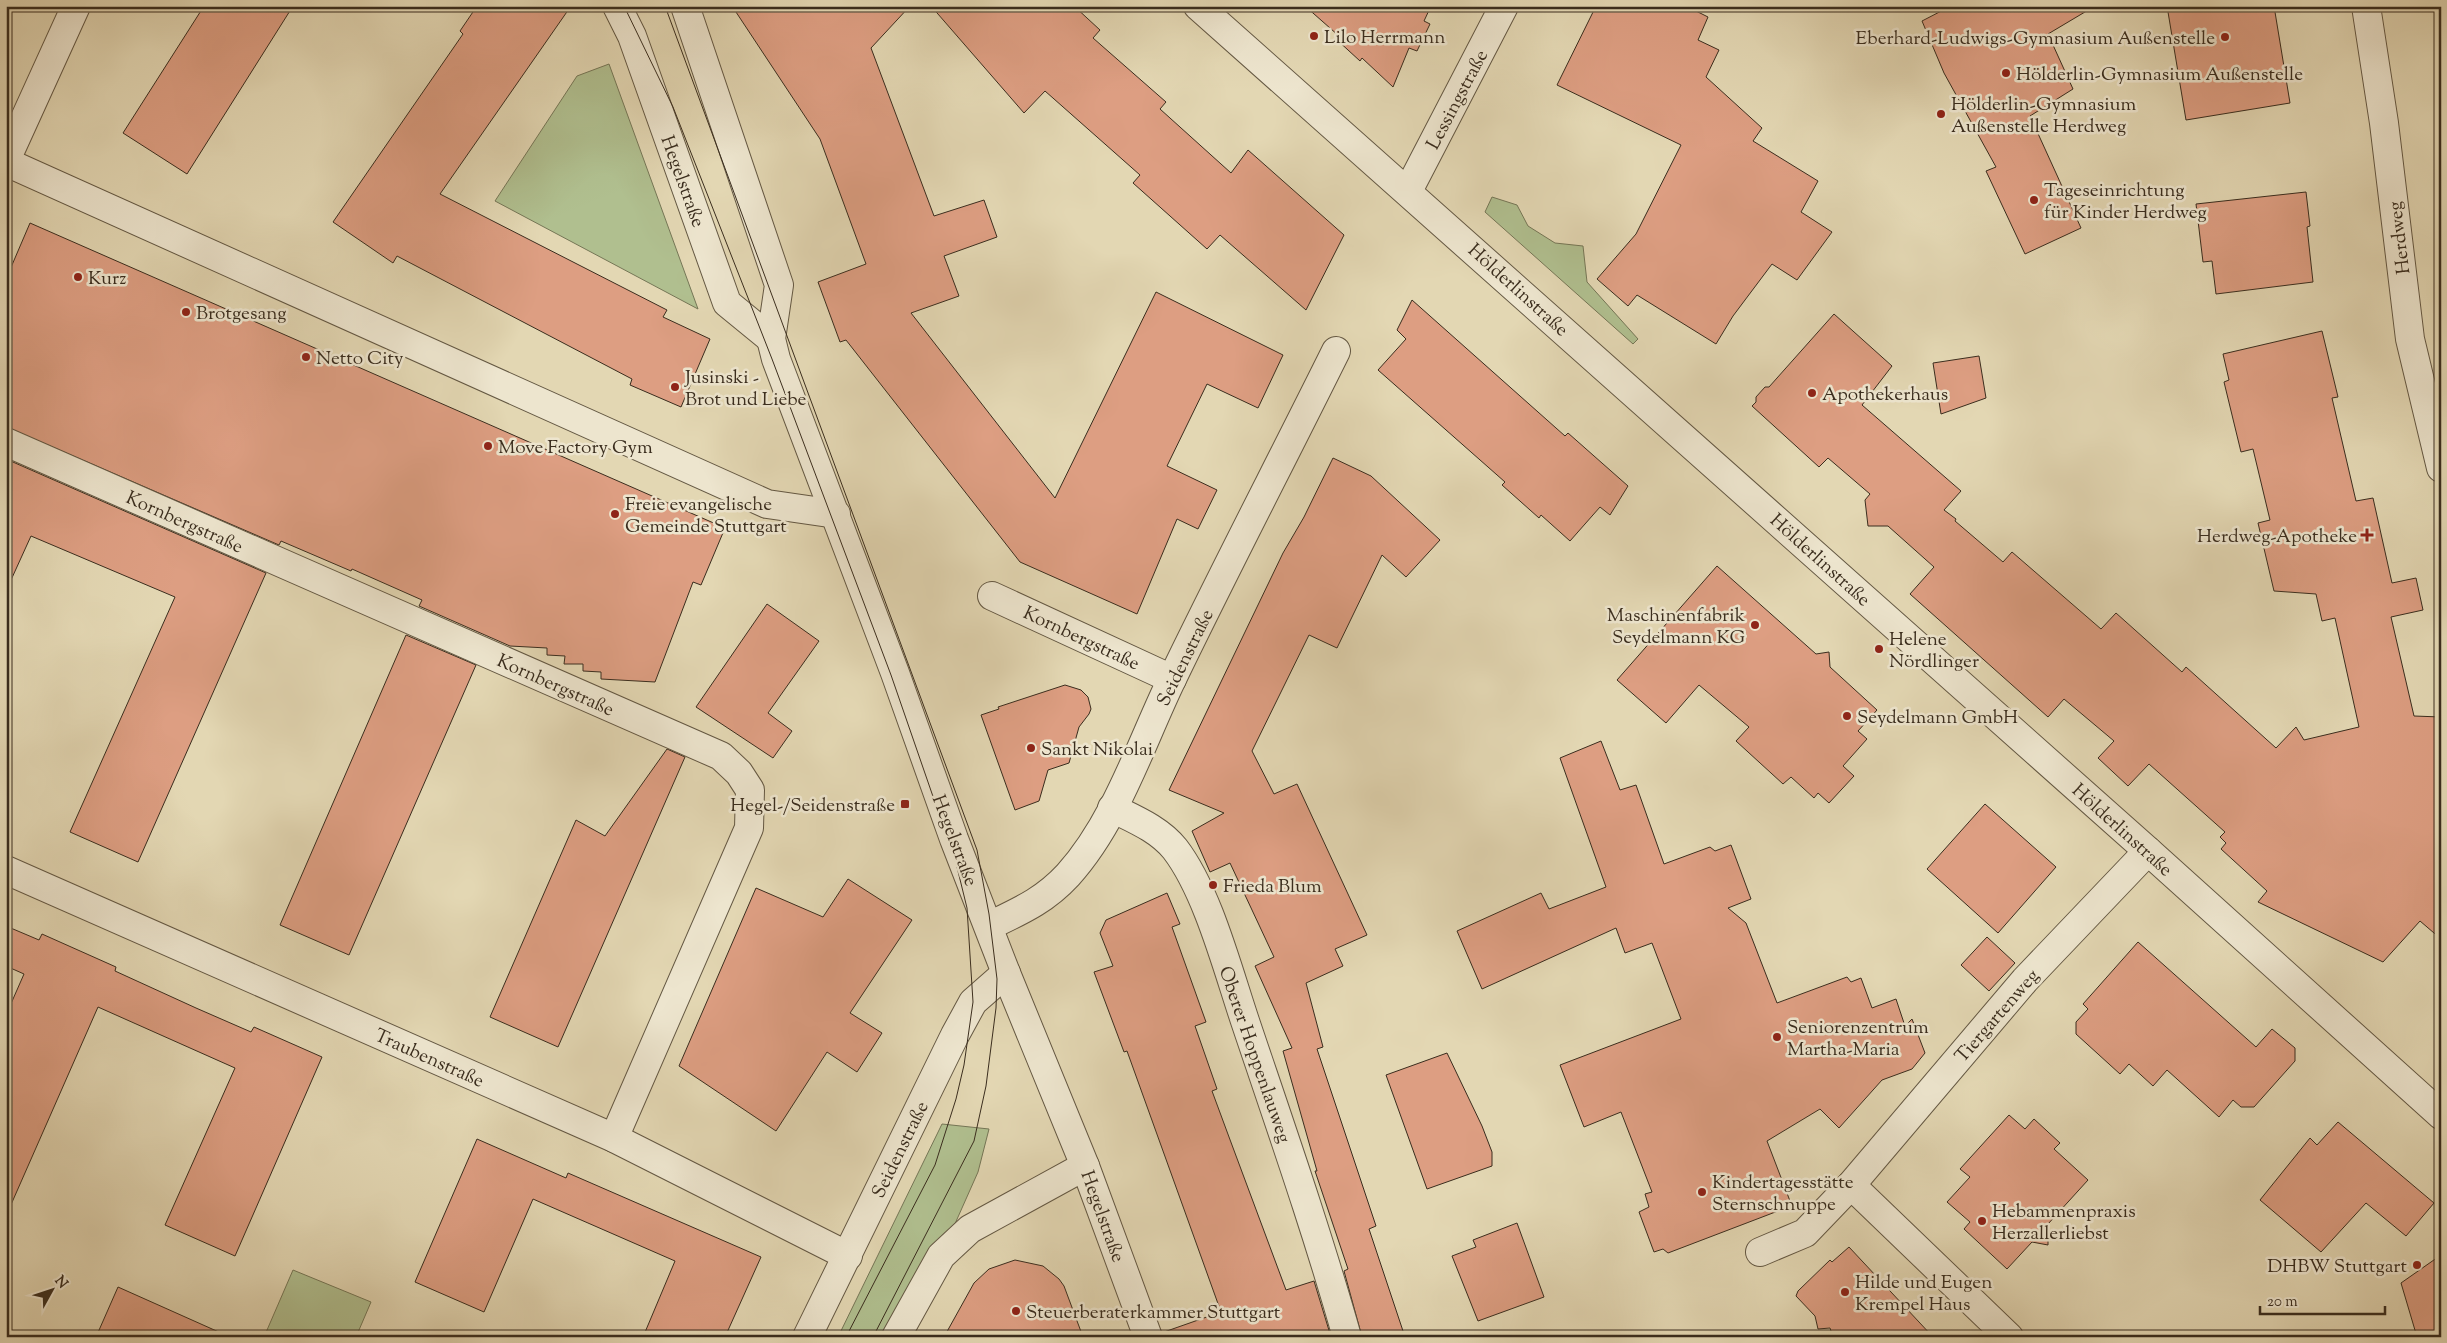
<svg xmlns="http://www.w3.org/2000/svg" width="2447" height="1343" viewBox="0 0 2447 1343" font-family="'Sorts Mill Goudy',serif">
	<rect width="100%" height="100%" fill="#e3d7b3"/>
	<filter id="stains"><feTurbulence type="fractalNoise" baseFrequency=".004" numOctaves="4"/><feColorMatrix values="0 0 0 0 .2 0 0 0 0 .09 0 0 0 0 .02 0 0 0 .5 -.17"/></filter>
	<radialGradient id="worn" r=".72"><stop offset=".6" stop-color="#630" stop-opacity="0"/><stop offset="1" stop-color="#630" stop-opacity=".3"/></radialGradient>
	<!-- green -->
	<g fill="#b0bf8f" stroke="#757656">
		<path d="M609,64L698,309L495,201L577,76Z"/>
		<path d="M1492,197L1517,205L1528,226L1555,243L1583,246L1587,282L1638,339L1633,344L1485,212Z"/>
		<path d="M942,1124L989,1129L978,1172L950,1235L894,1337H838Z"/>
		<path d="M293,1270L371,1302L356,1337H264Z"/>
	</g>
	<!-- building -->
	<g fill="#dd9e82" stroke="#3a2d1e">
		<path d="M204,6H293L187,174L123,133Z"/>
		<path d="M477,6H571L440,194L667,310L663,317L710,339L681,407L630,385L632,379L397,256L393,263L333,222L463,34L460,31Z"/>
		<path d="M732,6H910L871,48L934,216L984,200L997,237L944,256L959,296L911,313L1055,498L1156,292L1283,355L1258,408L1207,384L1167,466L1217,490L1198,529L1177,519L1137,614L1020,562L846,340L840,342L818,282L866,264L820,139Z"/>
		<path d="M931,6H1074L1100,30L1093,38L1166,102L1160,109L1231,173L1248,150L1344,235L1306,310L1220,235L1207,249L1133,183L1140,175L1045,91L1024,113Z"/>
		<path d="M1305,6H1431L1424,21L1430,24L1417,51L1409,48L1393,87L1362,58L1360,61L1336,39L1339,36Z"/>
		<path d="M1596,6H1686L1708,17L1698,40L1719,50L1706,77L1762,128L1753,141L1818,181L1801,212L1832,232L1797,280L1772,264L1733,316L1716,344L1637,295L1628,306L1597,279L1636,234L1681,145L1557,85Z"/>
		<path d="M1951,6H2095L2048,34L2073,89L2030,116L2081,228L2025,254L1986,171L1996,167L1944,73L1922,21Z"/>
		<path d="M2167,6H2274L2290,103L2186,120Z"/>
		<path d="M2306,192L2310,226L2307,227L2313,282L2216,294L2212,261L2203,262L2196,204Z"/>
		<path d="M30,223L725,528L701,585L693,582L655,682L601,679V672L583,671V664H564L565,656L547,655V648L510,646L419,606L422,600L352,569L351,571L281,541L279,545L6,427V279Z"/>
		<path d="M1412,300L1565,436L1568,433L1628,486L1610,515L1600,507L1570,541L1541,515L1539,518L1502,485L1505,482L1378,370L1406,339L1397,330Z"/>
		<path d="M1834,314L1892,366L1862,405L1961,491L1944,510L1956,519L1955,521L2003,562L2012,552L2101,629L2116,613L2182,672L2186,667L2276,748L2296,727L2304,740L2359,727L2335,618L2322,621L2316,594L2274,591L2258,523L2270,520L2253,449L2241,452L2224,382L2229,380L2223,354L2322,331L2338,397L2332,398L2356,501L2373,498L2392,583L2416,578L2423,610L2391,617L2414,716L2441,717V939L2420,921L2383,962L2258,902L2267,891L2221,849L2226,843L2220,837L2225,832L2149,764L2128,786L2098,758L2114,741L2064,699L2048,717L1910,594L1934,567L1888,526H1868L1865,500L1870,494L1828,458L1819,467L1752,406L1756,402V397L1765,387H1769Z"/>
		<path d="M1979,356L1986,398L1941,414L1933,363Z"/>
		<path d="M1333,458L1371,476L1440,540L1406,577L1382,555L1337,648L1309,635L1252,751L1274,794L1297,784L1367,935L1335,949L1343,966L1306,983L1323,1047L1317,1049L1376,1226L1369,1229L1405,1337H1362L1344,1271L1348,1269L1315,1171H1317L1283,1051L1292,1048L1255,966L1274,957L1230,863L1210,872L1192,831L1224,813L1169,790L1283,553L1304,517Z"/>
		<path d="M6,459L266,573L138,862L70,832L175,597L31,536L6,591Z"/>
		<path d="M1717,566L1816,654L1829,652L1830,667L1877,710L1858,731L1867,739L1843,766L1854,776L1829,803L1818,793L1814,798L1791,777L1783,784L1736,741L1749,727L1699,685L1666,723L1617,680Z"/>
		<path d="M767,604L819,641L768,713L792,731L773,758L696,707Z"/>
		<path d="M406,635L476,665L349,955L280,925Z"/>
		<path d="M1065,685L1081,690L1088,697L1091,709L1089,714L1079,727L1069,763L1048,770L1039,801L1015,810L981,715L999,709L998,707Z"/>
		<path d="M1601,741L1620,790L1636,785L1664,864L1710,847L1715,851L1731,845L1751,899L1728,908L1746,923L1777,1003L1847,977L1851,982L1861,978L1872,1008L1896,999L1905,1026L1912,1019L1925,1053L1912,1069L1882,1080L1839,1128L1820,1109L1767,1141L1790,1201L1779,1205L1778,1211L1668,1253L1663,1249L1654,1252L1639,1212L1649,1207L1645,1194L1652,1192L1621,1112L1584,1127L1560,1065L1681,1019L1652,943L1625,953L1616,928L1482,989L1457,931L1541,893L1549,909L1606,887L1560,758Z"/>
		<path d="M667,749L685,757L558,1047L490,1017L576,820L605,836Z"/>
		<path d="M1985,804L2056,867L1998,933L1927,869Z"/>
		<path d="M848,879L912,920L850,1013L882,1033L857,1072L827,1052L776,1131L679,1066L756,888L823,917Z"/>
		<path d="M1167,893L1180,924L1172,927L1206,1022L1195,1026L1217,1089L1212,1091L1229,1137L1286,1290L1314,1281L1331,1337H1164V1332L1221,1312L1127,1051L1124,1052L1094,972L1113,966L1100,933L1106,920Z"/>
		<path d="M6,926L39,940L42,934L116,967L115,971L196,1008L251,1032L254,1027L322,1057L235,1256L165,1225L235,1068L98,1007L6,1216V1015L24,974L6,966Z"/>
		<path d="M1987,937L2015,963L1989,991L1961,965Z"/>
		<path d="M2138,942L2256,1047L2272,1029L2295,1048V1061L2254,1107H2241L2233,1100L2219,1117L2167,1070L2153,1086L2129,1064L2120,1074L2076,1034V1022L2088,1009L2083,1004Z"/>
		<path d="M1447,1053L1482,1126L1492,1152V1166L1427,1189L1386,1075Z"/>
		<path d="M2009,1115L2025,1129L2034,1119L2060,1143L2054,1149L2088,1180L2048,1224V1245L2032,1242L2007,1269L1964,1229L1970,1222L1947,1202L1970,1177L1960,1169Z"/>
		<path d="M2338,1122L2434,1203L2406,1236L2366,1203L2321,1252L2260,1200L2310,1138L2317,1145Z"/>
		<path d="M477,1139L566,1178L568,1173L761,1257L725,1337H643L675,1261L533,1199L484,1312L415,1282Z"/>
		<path d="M1517,1223L1544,1297L1478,1321L1452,1256L1476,1247L1473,1240Z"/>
		<path d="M1849,1247L1933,1337H1833L1830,1328L1818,1329L1815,1316L1796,1296L1798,1291L1830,1260L1832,1262Z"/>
		<path d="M2441,1255V1337H2417L2401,1283Z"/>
		<path d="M1015,1260L1043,1266L1059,1279L1064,1286L1083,1337H944L974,1283L989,1269Z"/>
		<path d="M118,1287L230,1337H96Z"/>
	</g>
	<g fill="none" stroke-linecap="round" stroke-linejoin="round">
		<defs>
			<g id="minor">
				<path d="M617,6L632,36L727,303L771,339"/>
				<path d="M685,6L779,285L771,339L776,359L895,673L954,839L1006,973L1085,1166L1148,1337"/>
				<path d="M1198,6L2148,851L2441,1115"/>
				<path d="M2366,6L2384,123L2410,339L2441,468"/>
				<path d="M6,160L76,6"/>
				<path d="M6,162L767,504L836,514"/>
				<path d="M1408,191L1504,6"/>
				<path d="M6,442L721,756L739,773L750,790L749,828L614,1138"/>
				<path d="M992,596L1172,679"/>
				<path d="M1112,808C1134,819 1159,829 1175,849C1208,892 1228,971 1246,1024C1281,1128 1317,1231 1347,1337"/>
				<path d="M6,870L614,1138L848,1256"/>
				<path d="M989,926C1020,911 1044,901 1068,875C1116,822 1141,743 1172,679C1225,569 1282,460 1336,351"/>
				<path d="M1851,1185L2009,1337"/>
				<path d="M1760,1252L1805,1233L1851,1185L2025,980L2148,851"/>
				<path d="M807,1337L955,1035L973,1002L1006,973"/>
				<path d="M896,1337L941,1256L970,1229L1085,1166"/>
			</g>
		</defs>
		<!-- minor casing -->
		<use href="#minor" stroke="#645843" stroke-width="30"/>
		<!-- minor -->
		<use href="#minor" stroke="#ede5ce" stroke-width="28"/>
		<!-- tram -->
		<g stroke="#3a2d1e" stroke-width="1">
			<path d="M624,6L673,107L772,359L891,675L956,863L967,908L973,1002L964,1065L956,1099L935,1165L846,1337"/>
			<path d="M665,6L977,850L989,914L997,979L996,1008L986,1086L974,1141L873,1337"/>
		</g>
	</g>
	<!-- markers -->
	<g fill="#8f2418" stroke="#ede5ce" stroke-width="2">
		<circle cx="1314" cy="36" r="5"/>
		<circle cx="2225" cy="37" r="5"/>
		<circle cx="2006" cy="73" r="5"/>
		<circle cx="1941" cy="114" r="5"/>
		<circle cx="2034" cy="200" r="5"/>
		<circle cx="78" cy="277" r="5"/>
		<circle cx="186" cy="312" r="5"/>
		<circle cx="306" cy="357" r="5"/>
		<circle cx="675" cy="387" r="5"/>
		<circle cx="1812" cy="393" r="5"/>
		<circle cx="488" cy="446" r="5"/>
		<circle cx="615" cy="514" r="5"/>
		<path d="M2364.5 527.5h5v5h5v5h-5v5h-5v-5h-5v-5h5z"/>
		<circle cx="1755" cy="625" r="5"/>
		<circle cx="1879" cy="649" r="5"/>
		<circle cx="1847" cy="716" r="5"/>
		<circle cx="1031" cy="748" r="5"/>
		<rect x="900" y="799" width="10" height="10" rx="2.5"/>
		<circle cx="1213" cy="885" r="5"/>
		<circle cx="1777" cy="1037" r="5"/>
		<circle cx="1702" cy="1192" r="5"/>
		<circle cx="1982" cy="1221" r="5"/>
		<circle cx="2417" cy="1265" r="5"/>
		<circle cx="1845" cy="1292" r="5"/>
		<circle cx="1016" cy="1311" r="5"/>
	</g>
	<g text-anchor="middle" stroke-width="5" stroke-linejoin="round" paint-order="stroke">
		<!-- poi labels -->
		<g font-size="19" fill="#3a2d1e" stroke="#ede5ce" text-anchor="start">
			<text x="1324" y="43">Lilo Herrmann</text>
			<text x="2215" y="44" text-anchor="end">Eberhard-Ludwigs-Gymnasium Außenstelle</text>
			<text x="2016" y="80">Hölderlin-Gymnasium Außenstelle</text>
			<text x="1951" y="110">Hölderlin-Gymnasium<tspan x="1951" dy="22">Außenstelle Herdweg</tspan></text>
			<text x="2044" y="196">Tageseinrichtung<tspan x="2044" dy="22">für Kinder Herdweg</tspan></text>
			<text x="88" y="284">Kurz</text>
			<text x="196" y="319">Brotgesang</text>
			<text x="316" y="364">Netto City</text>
			<text x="685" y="383">Jusinski -<tspan x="685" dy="22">Brot und Liebe</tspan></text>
			<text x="1822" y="400">Apothekerhaus</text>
			<text x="498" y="453">Move Factory Gym</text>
			<text x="625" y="510">Freie evangelische<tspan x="625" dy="22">Gemeinde Stuttgart</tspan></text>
			<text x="2357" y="542" text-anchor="end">Herdweg-Apotheke</text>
			<text x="1745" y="621" text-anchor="end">Maschinenfabrik<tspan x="1745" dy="22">Seydelmann KG</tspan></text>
			<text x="1889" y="645">Helene<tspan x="1889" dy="22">Nördlinger</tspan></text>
			<text x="1857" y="723">Seydelmann GmbH</text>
			<text x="1041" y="755">Sankt Nikolai</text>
			<text x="895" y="811" text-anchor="end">Hegel-/Seidenstraße</text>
			<text x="1223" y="892">Frieda Blum</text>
			<text x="1787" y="1033">Seniorenzentrum<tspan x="1787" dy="22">Martha-Maria</tspan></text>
			<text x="1712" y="1188">Kindertagesstätte<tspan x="1712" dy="22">Sternschnuppe</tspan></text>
			<text x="1992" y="1217">Hebammenpraxis<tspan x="1992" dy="22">Herzallerliebst</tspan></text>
			<text x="2407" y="1272" text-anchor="end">DHBW Stuttgart</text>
			<text x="1855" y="1288">Hilde und Eugen<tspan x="1855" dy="22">Krempel Haus</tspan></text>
			<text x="1026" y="1318">Steuerberaterkammer Stuttgart</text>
		</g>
		<!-- street labels -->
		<g font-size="19" fill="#3a2d1e" stroke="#ede5ce">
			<text transform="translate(1456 99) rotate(-62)" y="7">Lessingstraße</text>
			<text transform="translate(684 181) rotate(70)" y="7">Hegelstraße</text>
			<text transform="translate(2398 238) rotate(-97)" y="7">Herdweg</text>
			<text transform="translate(1519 289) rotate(42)" y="7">Hölderlinstraße</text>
			<text transform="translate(185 521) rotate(24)" y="7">Kornbergstraße</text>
			<text transform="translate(1821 559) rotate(42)" y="7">Hölderlinstraße</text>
			<text transform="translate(1082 637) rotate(25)" y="7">Kornbergstraße</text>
			<text transform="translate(1184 657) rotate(-64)" y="7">Seidenstraße</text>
			<text transform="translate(556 684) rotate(24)" y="7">Kornbergstraße</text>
			<text transform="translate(2123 829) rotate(42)" y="7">Hölderlinstraße</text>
			<text transform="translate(956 840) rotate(69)" y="7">Hegelstraße</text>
			<text transform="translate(1996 1015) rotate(-49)" y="7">Tiergartenweg</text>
			<text transform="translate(1256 1054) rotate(71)" y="7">Oberer Hoppenlauweg</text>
			<text transform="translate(430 1057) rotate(24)" y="7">Traubenstraße</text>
			<text transform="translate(899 1149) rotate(-64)" y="7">Seidenstraße</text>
			<text transform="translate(1104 1216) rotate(70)" y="7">Hegelstraße</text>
		</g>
	</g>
	<!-- margin -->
	<rect width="2447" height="1343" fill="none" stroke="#e3d7b3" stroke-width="25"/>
	<rect x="8" y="8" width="2432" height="1328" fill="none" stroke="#3a2d1e" stroke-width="2.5"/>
	<rect x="12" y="12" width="2422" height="1318" fill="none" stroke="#3a2d1e"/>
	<!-- north arrow -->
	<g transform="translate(52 1290) rotate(50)" stroke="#ede5ce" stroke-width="4" paint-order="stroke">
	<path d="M0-4L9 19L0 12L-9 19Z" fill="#3a2d1e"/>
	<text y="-8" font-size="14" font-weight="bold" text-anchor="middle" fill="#3a2d1e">N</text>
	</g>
	<!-- scale -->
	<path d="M2260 1306v8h125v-8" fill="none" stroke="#3a2d1e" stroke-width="2.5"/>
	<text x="2267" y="1306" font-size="15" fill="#3a2d1e" stroke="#ede5ce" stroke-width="4" paint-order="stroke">20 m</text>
	<rect width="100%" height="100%" filter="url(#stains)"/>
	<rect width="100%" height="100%" fill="url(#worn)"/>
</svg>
